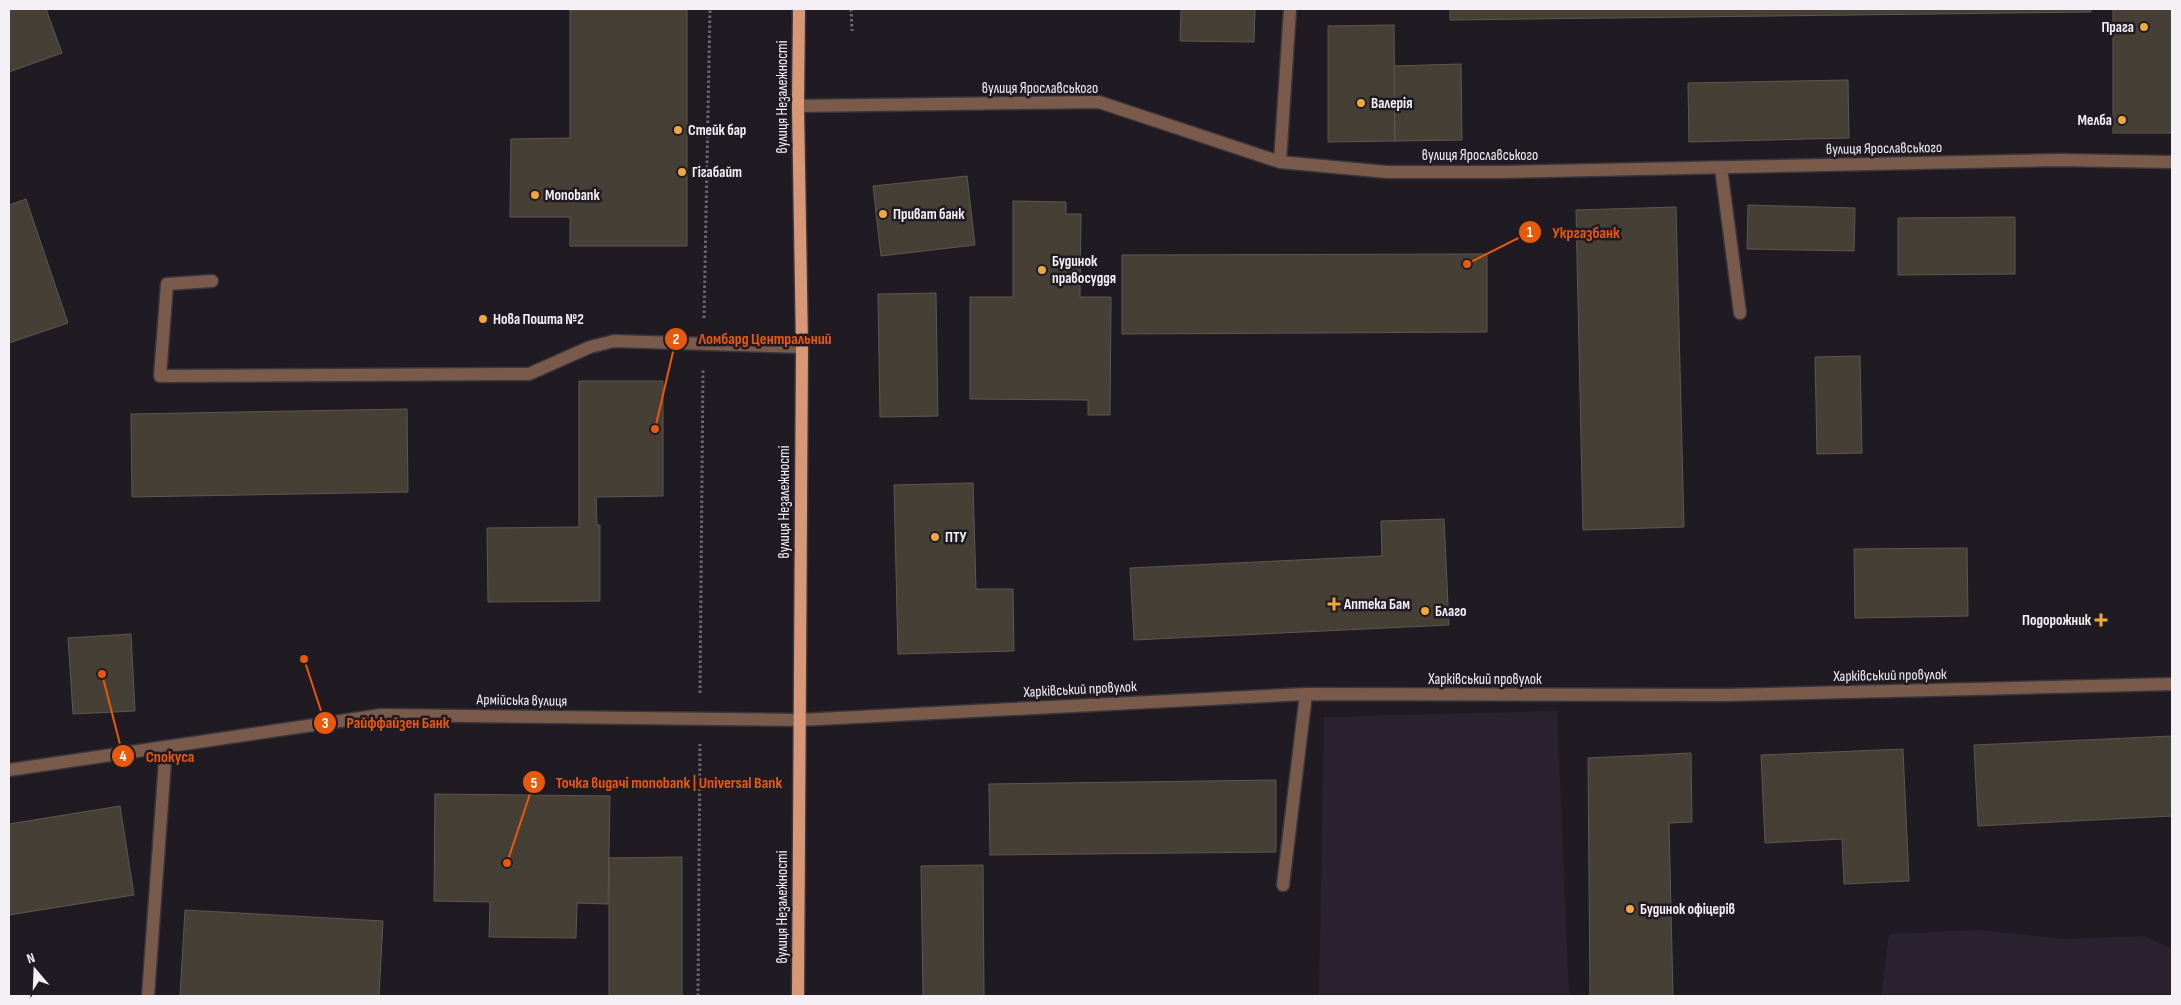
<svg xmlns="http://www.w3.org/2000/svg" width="2181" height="1005" viewBox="0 0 2181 1005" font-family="'Sofia Sans Condensed',sans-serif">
	<rect width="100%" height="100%" fill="#201b23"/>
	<!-- built -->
	<g fill="#2b222f">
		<path d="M1557,711L1569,996H1319L1324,717Z"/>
		<path d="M1980,930L2064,939L2145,936L2172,949V996H1881L1889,934Z"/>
	</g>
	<!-- building -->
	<g fill="#463f36" stroke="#5e574e">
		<path d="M9,9H46L62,53L9,72Z"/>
		<path d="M1181,9H1255L1254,42L1180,41Z"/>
		<path d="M1450,9H2091V12L1450,20Z"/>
		<rect x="2113" y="9" width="59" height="124"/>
		<path d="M570,10H687V246H570V217H510L511,139L570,138Z"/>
		<path d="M1394,25L1395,141L1328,142V26Z"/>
		<path d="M1461,64L1462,140L1395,141L1394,66Z"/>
		<path d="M1848,80L1849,138L1689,142L1688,83Z"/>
		<path d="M967,176L975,245L881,256L873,186Z"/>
		<path d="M26,199L68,323L9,343V205Z"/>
		<path d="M1013,201L1066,202V214H1081L1080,297H1111L1110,415H1088V400L970,399V297H1013Z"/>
		<path d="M1748,205L1855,208L1854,251L1747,249Z"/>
		<path d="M1676,207L1684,527L1583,530L1576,210Z"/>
		<path d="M2015,217V274L1898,275V218Z"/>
		<path d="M1487,254V332L1122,334V255Z"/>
		<path d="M936,293L938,416L880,417L878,294Z"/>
		<path d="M1860,356L1862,453L1817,454L1815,357Z"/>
		<path d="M579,381H663V496L596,497L597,525H600V601L488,602L487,528L579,527Z"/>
		<path d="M407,409L408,492L132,497L131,414Z"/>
		<path d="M973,483L976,589H1013L1014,651L898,654L894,485Z"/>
		<path d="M1444,519L1449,625L1134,640L1130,568L1382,556L1381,521Z"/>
		<path d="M1967,548L1968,616L1855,618L1854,549Z"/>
		<path d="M131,634L135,711L73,714L68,638Z"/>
		<path d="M2172,736V816L1978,826L1974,745Z"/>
		<path d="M1903,749L1909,881L1844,884L1842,839L1765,843L1761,755Z"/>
		<path d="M1691,753L1692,822L1669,823L1673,996H1590L1588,758Z"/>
		<path d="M1276,780V852L990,855L989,784Z"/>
		<path d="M435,794L610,796L608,904L577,903L576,938L489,937L490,902L434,901Z"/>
		<path d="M120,806L134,895L9,915V824Z"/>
		<path d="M682,857V996H609V858Z"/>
		<path d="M983,865L984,996H923L921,866Z"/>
		<path d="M185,910L383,921L379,996H180Z"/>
	</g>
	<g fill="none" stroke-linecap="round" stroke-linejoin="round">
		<defs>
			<g id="service">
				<path d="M1721,168L1740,313"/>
				<path d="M212,281L167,284L160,376L529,374L590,347L614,341L802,347"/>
				<path d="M148,996L166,747"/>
			</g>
			<g id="minor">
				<path d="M1280,162L1290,9"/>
				<path d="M1283,885L1306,694"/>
			</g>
			<g id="tertiary">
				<path d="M798,106L1099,102L1280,162L1387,172H1500L2061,160L2172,162"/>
				<path d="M9,770L381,715L799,720L1306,694L1725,695L2172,684"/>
			</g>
			<path id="primary" d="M798,996L802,347L798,106L799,9"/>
		</defs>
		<!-- service casing -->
		<use href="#service" stroke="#39353c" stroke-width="15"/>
		<!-- minor casing -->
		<use href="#minor" stroke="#39353c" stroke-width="15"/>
		<!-- tertiary casing -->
		<use href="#tertiary" stroke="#39353c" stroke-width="15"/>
		<!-- primary casing -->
		<use href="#primary" stroke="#39353c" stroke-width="15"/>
		<!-- path -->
		<g stroke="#6c676e" stroke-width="3" stroke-dasharray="2.5 2.5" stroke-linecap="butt">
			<path d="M851,9L852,31"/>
			<path d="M704,318L710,9"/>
			<path d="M700,693L703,369"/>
			<path d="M698,996L700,744"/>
		</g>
		<!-- service -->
		<use href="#service" stroke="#795a4b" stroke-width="12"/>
		<!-- minor -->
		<use href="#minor" stroke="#795a4b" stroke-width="12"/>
		<!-- tertiary -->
		<use href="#tertiary" stroke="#795a4b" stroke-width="12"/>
		<!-- primary -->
		<use href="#primary" stroke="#d89878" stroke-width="12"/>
	</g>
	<!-- markers -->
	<g fill="#efa73e" stroke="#201b23" stroke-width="2">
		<circle cx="2144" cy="27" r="5"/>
		<circle cx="1361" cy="103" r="5"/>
		<circle cx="2122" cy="120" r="5"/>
		<circle cx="678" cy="130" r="5"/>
		<circle cx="682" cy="172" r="5"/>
		<circle cx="535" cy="195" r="5"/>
		<circle cx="883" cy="214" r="5"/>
		<circle cx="1042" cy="270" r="5"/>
		<circle cx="483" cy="319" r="5"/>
		<circle cx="935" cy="537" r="5"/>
		<path d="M1331.5 596.5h5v5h5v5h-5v5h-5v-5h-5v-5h5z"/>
		<circle cx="1425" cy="611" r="5"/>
		<path d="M2098.5 612.5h5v5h5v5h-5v5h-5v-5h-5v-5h5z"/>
		<circle cx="1630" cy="909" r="5"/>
	</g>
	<g text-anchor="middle" stroke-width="5" stroke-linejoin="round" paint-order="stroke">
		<!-- poi labels -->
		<g font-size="15" font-weight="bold" fill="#f4f0f5" stroke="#201b23" text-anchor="start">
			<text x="2134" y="32" text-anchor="end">Прага</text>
			<text x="1371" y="108">Валерія</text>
			<text x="2112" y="125" text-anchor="end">Мелба</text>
			<text x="688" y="135">Стейк бар</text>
			<text x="692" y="177">Гігабайт</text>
			<text x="545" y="200">Monobank</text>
			<text x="893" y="219">Приват банк</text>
			<text x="1052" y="266">Будинок<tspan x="1052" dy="17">правосуддя</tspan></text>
			<text x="493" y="324">Нова Пошта №2</text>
			<text x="945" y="542">ПТУ</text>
			<text x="1344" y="609">Аптека Бам</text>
			<text x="1435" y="616">Благо</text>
			<text x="2091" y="625" text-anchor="end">Подорожник</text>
			<text x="1640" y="914">Будинок офіцерів</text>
		</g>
		<!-- street labels -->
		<g font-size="15" fill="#f4f0f5" stroke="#201b23">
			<text x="1040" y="93">вулиця Ярославського</text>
			<text transform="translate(782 97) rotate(-90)" y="5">вулиця Незалежності</text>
			<text transform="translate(1884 148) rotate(-1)" y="5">вулиця Ярославського</text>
			<text x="1480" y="160">вулиця Ярославського</text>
			<text transform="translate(784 502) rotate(-90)" y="5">вулиця Незалежності</text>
			<text transform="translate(1890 675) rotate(-1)" y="5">Харківський провулок</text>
			<text x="1485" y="684">Харківський провулок</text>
			<text transform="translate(1080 689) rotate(-3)" y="5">Харківський провулок</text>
			<text transform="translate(522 700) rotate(1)" y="5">Армійська вулиця</text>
			<text transform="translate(782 907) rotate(-90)" y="5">вулиця Незалежності</text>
		</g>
	</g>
	<!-- callouts -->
	<path fill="none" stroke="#e8590c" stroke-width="2" d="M1467 264L1530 232M655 429L676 339M304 659L325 723M102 674L123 756M507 863L534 782"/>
	<g fill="#e8590c" stroke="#201b23" stroke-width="2">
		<circle cx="1467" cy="264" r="5"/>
		<circle cx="655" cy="429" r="5"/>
		<circle cx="304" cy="659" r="5"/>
		<circle cx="102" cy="674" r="5"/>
		<circle cx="507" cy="863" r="5"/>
		<circle cx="1530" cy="232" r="12"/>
		<circle cx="676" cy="339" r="12"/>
		<circle cx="325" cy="723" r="12"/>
		<circle cx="123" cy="756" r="12"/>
		<circle cx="534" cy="782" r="12"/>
	</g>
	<g font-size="15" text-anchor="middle" font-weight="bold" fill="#fff">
		<text x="1530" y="237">1</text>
		<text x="676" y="344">2</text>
		<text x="325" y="728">3</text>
		<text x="123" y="761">4</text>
		<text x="534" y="788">5</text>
	</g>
	<g font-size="16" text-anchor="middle" font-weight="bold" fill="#e8590c" stroke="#201b23" stroke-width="5" stroke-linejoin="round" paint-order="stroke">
		<text x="1586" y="238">Укргазбанк</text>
		<text x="765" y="344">Ломбард Центральний</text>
		<text x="398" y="728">Райффайзен Банк</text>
		<text x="170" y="762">Спокуса</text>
		<text x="669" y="788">Точка видачі monobank | Universal Bank</text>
	</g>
	<!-- border -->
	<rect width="2181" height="1005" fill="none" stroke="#f4f0f5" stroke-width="20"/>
	<!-- north arrow -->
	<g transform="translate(35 970) rotate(341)" stroke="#201b23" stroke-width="4" paint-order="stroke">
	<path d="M0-4L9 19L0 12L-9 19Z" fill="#f4f0f5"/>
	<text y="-8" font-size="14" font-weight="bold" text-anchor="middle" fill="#f4f0f5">N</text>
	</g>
</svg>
